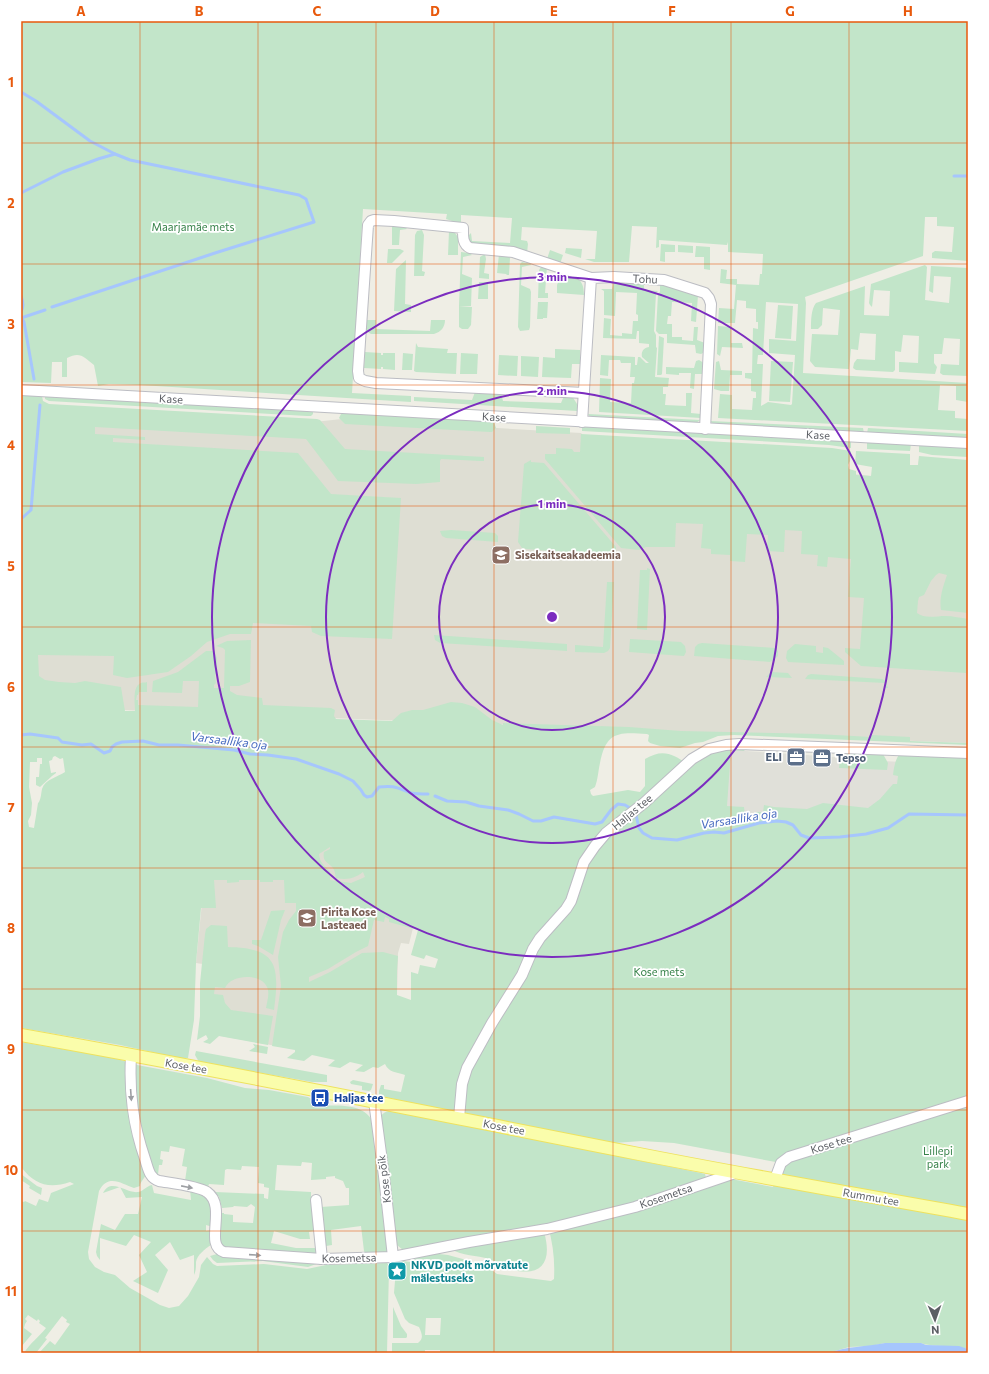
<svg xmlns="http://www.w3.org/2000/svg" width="989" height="1374" viewBox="0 0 989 1374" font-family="Commissioner,sans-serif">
	<rect width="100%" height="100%" fill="#efeee5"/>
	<!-- industrial -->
	<path fill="#e0e0d9" d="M731,750L835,757V758L840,759L903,762L952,761L877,820L721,815Z"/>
	<!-- education -->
	<g fill="#deded3">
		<path d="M46,406L314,422L342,419L581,433L587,440L844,473L871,476L885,463L918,466L919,459L968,462V743L21,706V685L25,670Z"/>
		<path d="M213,791L389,805L418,897L413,928L409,944L401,943L398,953L397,995L378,1064L204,1033L209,965L196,963Z"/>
	</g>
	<!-- green -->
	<g fill="#c2e5c9" fill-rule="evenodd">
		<path d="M21,21H968V261L932,258V253L935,251L952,252L954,227L937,226V217H925L923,256L805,297L806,303L803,373L968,383V402L956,400V386L940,385L938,410L955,411V418L968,419V431L718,418L720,394L732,395V409L752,410L753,398H756V392L751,391V379L745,378V373H752L753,328L758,329V322H756V309L746,308V301L737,300L735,323H718L719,308L734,309L736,285L720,283L721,269L727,270L726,279H737V284L759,285L760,274H762L763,254L728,252V242L727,245L659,240V247L656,248L657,227L632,226L629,262H594L585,259H595L597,231L522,227L521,240L527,241L528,244L527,253L507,246L469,244L468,236L471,233L472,241L510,243L512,218L461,215V224L446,219L447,214L363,209L352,393L411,396V402L140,385L109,384L98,386L94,365C84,357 80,351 67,358V377H62V362H52L51,383L21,382ZM766,302L798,304L796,341L769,339V353L795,355L792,404L791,405L768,402L761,406L763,364H757L758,355H763Z"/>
		<path d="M392,225L406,228L407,229L400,230L399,245H392Z"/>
		<path d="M422,230L424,235L422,271L425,272L424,276H414L415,235L417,231Z"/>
		<path d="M449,231L455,233L458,237V255H448Z"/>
		<path d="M661,244L675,245V252H665V262L660,261Z"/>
		<path d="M678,245L693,246V253L678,252Z"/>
		<path d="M696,246L710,247V270L704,269V257H695Z"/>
		<path d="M566,248L582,249L581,258L565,253Z"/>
		<path d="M388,249H400L404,251L392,263H387Z"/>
		<path d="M550,250L563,255L560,264L547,259Z"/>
		<path d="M461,252L469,253L472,255L463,257L462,274L472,278L471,306H459Z"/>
		<path d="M485,254L486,259L484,273L489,274V279L479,278L480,257Z"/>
		<path d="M499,254L509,256L510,258L509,275H507L506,274L497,273Z"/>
		<path d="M406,260L405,304L411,305V312L394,311L396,269Z"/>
		<path d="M522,262L531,264V265L522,267L521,285L530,289L531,292L530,327L529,330L520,331L518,327L520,264Z"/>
		<path d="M925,265L927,267L925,300L949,303L951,277L934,276L933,293L929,291L931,266L968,268V376L943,375L940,373L941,364L959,365L960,339L944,338L942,354H934V363L937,367L935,374L899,372V362H900L918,363L919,336L903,335L901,352L895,351V370L893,372L856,370L853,368L854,363L857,359L875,360L876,334L860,333L858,350L851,349L849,369H848L815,367L810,361L812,334L838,335L840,310L823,308L822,325L818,329H811C811,321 811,309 816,303L865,286L864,315L889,316L890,291L874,290L872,307L870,305L869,303L871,284Z"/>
		<path d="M542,266L547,267L545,293H548V298H538L539,270Z"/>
		<path d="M562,272C576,277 584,278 584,295L557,293V285Z"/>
		<path d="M614,281L644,283V290L658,291L656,293L654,331L656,335V347L657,348L655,377L669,378L668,387H663V394H666L665,405L686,406V393H692L691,413L701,414V418L599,412L600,378L611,379L610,402L631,403L632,383H634L635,377H630L631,363H621L620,360H609L608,376L600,375L601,355L635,357V365H637L638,357H640L646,363H649L642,357C641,352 643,348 649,347V344L639,343V331H637L636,339L603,338L604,318L611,319L610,335L622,336V333L632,334L633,321H638V315L636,314L637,293L616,292L615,316L604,315V291L601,289H612Z"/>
		<path d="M479,282H488V299H478Z"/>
		<path d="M660,284L698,295L696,322L691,321L692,303L672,302L671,316H668L667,324H672V337H682V340L693,341L694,327H698L697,340L705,343V352L701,354L696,353L695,345L667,343V334H659L656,331L658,294L660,292Z"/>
		<path d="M538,302H548L547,318H543V319H537Z"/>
		<path d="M778,305L793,306L791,339L775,338Z"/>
		<path d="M459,306L472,307L471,325L468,329H462L459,327Z"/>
		<path d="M365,320H376V329L430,331L431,320H445C445,327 441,332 434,334H371L365,330Z"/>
		<path d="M718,326L731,327V343H742L743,348L722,347L720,356L717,354Z"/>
		<path d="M659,336L664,338L662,374L661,375H657Z"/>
		<path d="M416,343L418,347L448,349L447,353H457L456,374L416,372L414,371Z"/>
		<path d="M555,349L580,350V364H572L571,378L542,377L543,357L555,358Z"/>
		<path d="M365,352L381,353V355H383V353H395V370L383,369V367H381V369L364,368Z"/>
		<path d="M403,353L413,354L412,370H402Z"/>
		<path d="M461,353L478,354L477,374H460Z"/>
		<path d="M499,355L518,356L517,376L498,375Z"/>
		<path d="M521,356L539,357L538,377L521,376Z"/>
		<path d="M699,360L704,363V374H695L694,389L690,388L691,373H679V375L666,374V367L694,368L696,361Z"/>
		<path d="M719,361L721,370L742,371V375H730L729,391H721L714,389L716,362Z"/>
		<path d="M771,361L793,362L790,402L769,401Z"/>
		<path d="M475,392L501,393L503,401L561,403L564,396H572L577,404V411L414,401V397L472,400Z"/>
		<path d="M21,395L42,396L43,401L49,404L317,419L320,420L345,449L484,457V461H480L441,459L440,461V482L416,484L338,481L306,439L95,427V434L145,437V440L113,438V442L298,453L331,494L401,498L392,639L321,636L312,632L311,626L253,623L251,634H230L207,642L191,656L168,672L127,678L113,675L114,656L38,655L39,676L45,680L59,682L75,683L85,681L121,687L125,711H135C135,704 132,686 141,683C143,682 145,683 147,682V692H139L138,695H137L136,700H138V705L198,707L199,681H183L182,693L152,692L153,681L178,672L206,651H214L217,658V670L215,676L216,683L214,685V688H224L225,650L223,648L216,646L227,641L251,640L250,682L239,686H230V691L237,695L262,698L263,705L331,708L335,710L334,716L336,719L392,721L401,713L412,710H423L451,702L462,703L475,707L492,720L503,725V723L629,727L681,731L818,734L871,737L872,735L910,737V741L968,743V745L734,735L718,736L703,742L695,743L680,748L660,746L650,743L648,741L649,735L647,734C619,732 606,731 600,763C598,772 598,779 595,787L590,790L591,794L593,796L628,790L640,792L645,786V759C663,748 673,754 689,765C710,754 717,750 741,748L745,751L731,750L727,806L744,807L745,816H755L756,812H763L764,805L774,807L807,809L823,803L868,808L880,799L893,784H897L898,776L893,775C894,767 895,760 900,753L968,756V1349C952,1344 936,1348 920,1343H885L871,1346L849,1347L828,1353H440V1350H425V1353H392V1343H418C424,1338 422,1334 419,1327L409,1323L405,1319L394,1293L396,1269L402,1261L411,1262L419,1256L430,1253L448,1255L485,1265L497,1274L551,1281L554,1279C555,1260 553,1244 548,1226L403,1250L397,1245L380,1117C387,1108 395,1111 405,1113L701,1173L705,1174L706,1178L731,1179L773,1187L781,1163L674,1143L642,1141L614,1143L389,1098L379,1095V1091L381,1085H384V1089L401,1092L405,1075C397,1072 389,1073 385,1064L378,1068L373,1067L364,1072L355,1071L363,1065L350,1062L340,1068L328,1066L335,1060L312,1055L304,1061L287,1058L295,1052V1050L272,1046L281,986L278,957L283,932L289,920L296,911V903H285L284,880H273V882H260V880H239V882L227,883V880H214L216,908H201L196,963L194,1020L188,1058H179L120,1045L21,1028ZM55,756L60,759L63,758L65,772C58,777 45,779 42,789C41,794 41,798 39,802L38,803L34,828L29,827L28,821L31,815L32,803L29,787L30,762H37V758H42V764H40L39,777H36V785L40,787L52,776L56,773V772L51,773L49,761L52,760L53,757ZM330,847V849L324,852C322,862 328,862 333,868C335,871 335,874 336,878C347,880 354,879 363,872L365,877L351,883L330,880V872C324,864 320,864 319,854ZM385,917L389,919V922L418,930L411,955L424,959L426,955L438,959L435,968L420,965L418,974L411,972V1000L397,995V970L398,956L383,952L362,953L330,972L309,982V977L328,969L356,952L368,946L374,920L384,922ZM426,1318H441L440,1335H425Z"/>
		<path d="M45,396L313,411V414L311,416H307L49,401L45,399Z"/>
		<path d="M344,413L491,421L494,422L496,428L492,432H490L345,424L339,418L341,414Z"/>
		<path d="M588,414L700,420L696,423L590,417Z"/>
		<path d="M710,421L863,428L864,433L713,424Z"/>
		<path d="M536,426L570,428V434L536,433Z"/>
		<path d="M582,426L851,441V448L829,445L582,431Z"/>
		<path d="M868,428L968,434V439L867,433Z"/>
		<path d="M581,434L832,448L851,451L850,461L848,465L849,469L856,471V475L871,476L872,467L855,464L856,451L910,454V465H918L919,456L968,460V613L941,610C939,598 943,587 947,575L939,573L936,575L931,581L924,595L919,597L918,601L917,613C924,619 937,616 945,616C953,616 961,618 968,619V669H966V673L861,666L845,652V648L860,649L864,598L848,597L851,559L828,557L827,567L817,566L818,555L801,554L802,531L785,530L784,552L767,551L768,535L747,534L745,562L730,561V555L711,554V549L701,548L703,524L676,523L675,547H646L639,550L621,548L545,459V454H556V448L572,449L574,452H580Z"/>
		<path d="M867,442L911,444L910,451L867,449Z"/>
		<path d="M919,445L968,447V457L932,455L919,452Z"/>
		<path d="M531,460V462L544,463L616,547V556L526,549L522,548L518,542L524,464Z"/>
		<path d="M451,530L495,533L498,536V542L446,538L442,536L440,531Z"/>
		<path d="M647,568L650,569L647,630L637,629L640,570H647Z"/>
		<path d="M607,582H614L610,648L608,651L604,653L575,652V645L603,647Z"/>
		<path d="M434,635L567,644V651L440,643L435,640Z"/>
		<path d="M630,639L681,642L685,646L686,652L684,656L629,652Z"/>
		<path d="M702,643L775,648L778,651V656L770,662L694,656L695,647L698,644Z"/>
		<path d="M795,644L816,646V652L823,653V647L828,648L844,661V665L788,662L786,658L787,651Z"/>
		<path d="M771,672L788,673L792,678L766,677Z"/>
		<path d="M811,674L882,679L886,681L888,688H885V683L805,679L808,675Z"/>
		<path d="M850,753L883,754L888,763L887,770L839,768C840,757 841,757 850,753Z"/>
		<path d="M285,910L281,920L273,955L258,946L252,944V940H261L271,911Z"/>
		<path d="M211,925L227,926L228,947C277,948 280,965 274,1010L266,1008C267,1002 270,993 267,987C261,973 231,974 225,988L215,987L214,994L223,995L225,1003L231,1010L273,1016L268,1045L219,1036L210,1044L203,1042L208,1039L206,1035L197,1040L200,1016V983L205,934L206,929Z"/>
		<path d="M21,1042L114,1058L137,1065L207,1078L245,1088L269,1090L308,1097L313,1100L316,1105C335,1107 360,1101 372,1120L388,1250L387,1253H365L364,1251L361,1226L331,1230L332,1245L326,1246L321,1207L349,1205V1188H346L343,1181L335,1178V1176L326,1177V1179L311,1180L312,1163L302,1162L301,1166L277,1165L275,1190L311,1192V1208L313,1209L319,1255L221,1249L220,1238L221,1213H224V1214L233,1215V1222L253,1223L255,1207L251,1204L247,1207L234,1206L233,1207L222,1208L219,1197L215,1192L264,1194V1198L268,1199L269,1188L264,1187V1184L258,1183L259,1167L242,1166L241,1170L227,1169L225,1170L224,1185L209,1184L208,1187L185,1181L187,1167L182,1166L185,1149L170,1146L169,1152L161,1151L160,1159L163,1160L162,1165H159L158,1175L146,1174C145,1178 140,1182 140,1186L134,1188C122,1184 108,1173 99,1191L88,1252L89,1259L95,1267L104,1272L115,1275L130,1288L160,1305L169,1308L179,1306L188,1296L199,1277L201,1265L207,1257L213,1264L217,1266L264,1264L307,1269L326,1265L387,1263L388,1264L389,1269L387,1353H39L50,1341L55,1345L70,1324L66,1322L67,1320L62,1316L45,1338L47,1339L36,1353H24C30,1343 39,1337 46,1328L39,1323L40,1321L38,1319L37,1321L28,1315L25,1319L27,1321L25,1324L24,1328L32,1334L21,1347V1201L24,1202L25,1201L36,1206L39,1199L48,1202L51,1193L74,1184L70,1182C49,1189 35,1185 21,1167ZM274,1231L300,1239H310L309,1232L314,1231L316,1248H296L271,1243Z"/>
		<path d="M253,1044L268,1047L267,1054L249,1051L255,1047Z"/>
		<path d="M196,1051L327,1075V1082H312L199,1062L195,1055Z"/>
		<path d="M353,1080L373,1084L371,1090L369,1091L362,1090V1086L351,1084L350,1082Z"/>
		<path d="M21,1174L37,1186L42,1188L41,1195L29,1188L30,1186L21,1180Z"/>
		<path d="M152,1185L154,1193L191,1200L190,1189L210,1199L213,1227L206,1225V1231L211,1230V1245C205,1249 197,1255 196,1262C196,1267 196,1271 194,1275V1255L180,1260L170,1242L155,1255L168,1270L158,1293L133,1281L147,1272L139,1255L151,1242L134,1235L126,1246L100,1238V1260L97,1256L96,1252L101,1224L115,1230L125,1214H138L142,1197L126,1198L120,1187L103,1193C111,1177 127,1194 138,1192C144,1191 146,1186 152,1185Z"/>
		<path d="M544,1232C553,1263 541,1278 509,1269C502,1267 496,1261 489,1259C477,1255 462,1256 451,1249Z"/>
		<path d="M217,1254L223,1255L319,1263L308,1267L263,1261L217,1263L213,1260L210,1256Z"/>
		<path d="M393,1307L401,1326L407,1334V1337L406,1338H393Z"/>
	</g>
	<!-- water -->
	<path fill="#a6c6fd" d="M885,1343H921L926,1345L959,1346L968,1349V1353H829C847,1346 866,1347 885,1343Z"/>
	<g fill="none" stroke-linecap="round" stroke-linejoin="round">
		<!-- stream -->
		<g stroke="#a6c6fd" stroke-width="3">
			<path d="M21,92L36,101L90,141L115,154"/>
			<path d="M954,176H968"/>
			<path d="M21,193L63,172L98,159L115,154L130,160L299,195L306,199L314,222L215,253L52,307"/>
			<path d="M21,296C23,301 24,307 21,311"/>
			<path d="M21,317L24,322L34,379"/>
			<path d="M21,318L45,310"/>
			<path d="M21,519L31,510L40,405"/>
			<path d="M21,735L30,734L58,738L62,742L82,745L91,744L104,753L110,751L112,747L116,744L122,742L143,741L159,745H178L234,750L250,754L268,755L296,759L339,774L353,781L361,790L364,795L367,797L372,796L379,787C395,785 397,788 411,793C416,794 422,794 428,794"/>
			<path d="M435,796L447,801L466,802L479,806L508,810L519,814L533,821H541L554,817L595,824L602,822L611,810L618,804L625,805L630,808"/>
			<path d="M636,815L639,828L643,833L652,838L677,840L704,833L714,832L724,833L759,823L777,821L786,822L793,825L801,835L809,838L840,837L866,834L888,828L909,814L968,815"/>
		</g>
		<defs>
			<g id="minor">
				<path d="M21,390L968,443"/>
				<path d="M584,393L376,383L365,381L359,378L358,371L368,225L371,221L374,220L394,221L463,228C463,235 462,244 470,248L513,252L591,278"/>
				<path d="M582,422L591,278L614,277L664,280L705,293L709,298L711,304L705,429"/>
				<path d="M131,1056C129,1093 133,1124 145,1159C148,1168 149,1178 159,1181C170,1183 198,1186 207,1192C228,1207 203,1245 224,1252L322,1259L393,1257L469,1242L547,1229L635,1207L735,1173"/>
				<path d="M374,1101L384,1176L393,1257"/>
				<path d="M459,1118L462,1084L467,1068L492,1023L522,975L533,949L540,938L566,909L571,901L584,862L595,846L606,833L644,803L692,759L709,749L726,745L740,744L968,753"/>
				<path d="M775,1179L781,1163L789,1157L968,1101"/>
				<path d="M316,1200L322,1259"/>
			</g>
			<path id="major" d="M21,1035C226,1071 430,1113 634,1153C745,1175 857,1194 968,1214"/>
		</defs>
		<!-- minor casing -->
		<use href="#minor" stroke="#bcbdc3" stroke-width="12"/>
		<!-- major casing -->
		<use href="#major" stroke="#eee25e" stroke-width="14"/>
		<!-- minor -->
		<use href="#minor" stroke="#fff" stroke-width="10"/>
		<!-- major -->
		<use href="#major" stroke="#fafdab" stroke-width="12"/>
	</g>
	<!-- one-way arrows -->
	<defs><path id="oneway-solid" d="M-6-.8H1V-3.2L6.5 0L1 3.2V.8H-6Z"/></defs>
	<g fill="#9d9fa3">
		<use href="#oneway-solid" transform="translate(131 1095) rotate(86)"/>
		<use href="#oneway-solid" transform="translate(187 1187) rotate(11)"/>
		<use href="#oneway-solid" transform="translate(255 1255) rotate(4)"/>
	</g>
	<!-- grid -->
	<path fill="none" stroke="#e8590c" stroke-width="1" stroke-opacity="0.55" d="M140,21V1353M258,21V1353M376,21V1353M494,21V1353M613,21V1353M731,21V1353M849,21V1353M21,143H968M21,264H968M21,385H968M21,506H968M21,627H968M21,747H968M21,868H968M21,989H968M21,1110H968M21,1231H968"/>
	<!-- distance rings -->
	<g fill="none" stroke="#7b2cbf" stroke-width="2">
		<circle cx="552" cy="617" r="113"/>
		<circle cx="552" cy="617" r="226"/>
		<circle cx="552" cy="617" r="340"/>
	</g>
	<!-- icons -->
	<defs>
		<symbol id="university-square" viewBox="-11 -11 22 22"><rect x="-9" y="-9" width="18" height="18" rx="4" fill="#8d6e63" stroke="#fff"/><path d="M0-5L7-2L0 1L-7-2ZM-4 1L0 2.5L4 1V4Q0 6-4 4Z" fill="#fff"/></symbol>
		<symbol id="office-square" viewBox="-11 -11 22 22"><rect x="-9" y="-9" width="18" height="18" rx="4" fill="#5c6f8a" stroke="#fff"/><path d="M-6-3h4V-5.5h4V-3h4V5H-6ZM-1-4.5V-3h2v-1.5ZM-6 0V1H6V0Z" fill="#fff"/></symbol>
		<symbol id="school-square" viewBox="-11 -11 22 22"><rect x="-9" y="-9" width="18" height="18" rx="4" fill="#8d6e63" stroke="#fff"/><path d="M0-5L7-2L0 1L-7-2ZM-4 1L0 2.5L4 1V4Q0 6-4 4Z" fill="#fff"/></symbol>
		<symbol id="bus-square" viewBox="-11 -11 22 22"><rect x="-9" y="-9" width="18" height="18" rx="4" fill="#1a4fb4" stroke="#fff"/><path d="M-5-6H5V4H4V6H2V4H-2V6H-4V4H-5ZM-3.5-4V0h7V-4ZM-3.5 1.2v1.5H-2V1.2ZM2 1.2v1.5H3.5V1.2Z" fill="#fff"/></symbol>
		<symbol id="sight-square" viewBox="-11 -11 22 22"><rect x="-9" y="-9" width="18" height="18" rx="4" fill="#0f9aa8" stroke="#fff"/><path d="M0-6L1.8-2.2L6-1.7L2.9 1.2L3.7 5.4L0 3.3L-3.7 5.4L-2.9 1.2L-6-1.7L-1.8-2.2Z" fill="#fff"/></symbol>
	</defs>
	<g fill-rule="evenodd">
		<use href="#university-square" x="490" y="544" width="22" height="22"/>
		<use href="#office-square" x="785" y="746" width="22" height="22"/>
		<use href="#office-square" x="811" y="747" width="22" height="22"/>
		<use href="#school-square" x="296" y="907" width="22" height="22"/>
		<use href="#bus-square" x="309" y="1087" width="22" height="22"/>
		<use href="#sight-square" x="386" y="1260" width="22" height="22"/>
	</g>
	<g text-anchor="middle" stroke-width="3.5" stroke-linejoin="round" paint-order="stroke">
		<!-- park labels -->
		<g font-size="11" fill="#368249" stroke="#fff">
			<text x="193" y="231">Maarjamäe mets</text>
			<text x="659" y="976">Kose mets</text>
			<text x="938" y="1155">Lillepi<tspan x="938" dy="13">park</tspan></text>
		</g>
		<!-- street labels -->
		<g font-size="11" fill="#5c5f65" stroke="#fff">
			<text transform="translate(645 279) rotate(3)" y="4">Tohu</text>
			<text transform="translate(171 399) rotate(3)" y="4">Kase</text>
			<text transform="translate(494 417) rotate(3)" y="4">Kase</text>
			<text transform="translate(818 435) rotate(3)" y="4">Kase</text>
			<text transform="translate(632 812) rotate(-40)" y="4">Haljas tee</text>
			<text transform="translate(186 1066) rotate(10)" y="4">Kose tee</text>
			<text transform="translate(504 1127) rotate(11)" y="4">Kose tee</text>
			<text transform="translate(831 1144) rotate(-17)" y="4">Kose tee</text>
			<text transform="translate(384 1179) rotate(-97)" y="4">Kose põik</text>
			<text transform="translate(666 1196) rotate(-19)" y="4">Kosemetsa</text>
			<text transform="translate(871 1197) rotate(10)" y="4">Rummu tee</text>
			<text transform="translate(349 1258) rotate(-1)" y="4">Kosemetsa</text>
		</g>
		<!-- education labels -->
		<g font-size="11" font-weight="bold" fill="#785e54" stroke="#fff" text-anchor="start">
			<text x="515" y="559">Sisekaitseakadeemia</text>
			<text x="321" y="916">Pirita Kose<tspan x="321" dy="13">Lasteaed</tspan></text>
		</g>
		<!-- service labels -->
		<g font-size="11" font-weight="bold" fill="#4e5e75" stroke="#fff" text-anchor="end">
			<text x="782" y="761">ELI</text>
			<text x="836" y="762" text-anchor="start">Tepso</text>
		</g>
		<!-- transit labels -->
		<g font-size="11" font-weight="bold" fill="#164399" stroke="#fff" text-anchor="start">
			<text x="334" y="1102">Haljas tee</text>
		</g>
		<!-- culture labels -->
		<g font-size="11" font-weight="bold" fill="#0d838f" stroke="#fff" text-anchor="start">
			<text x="411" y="1269">NKVD poolt mõrvatute<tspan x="411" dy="13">mälestuseks</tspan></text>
		</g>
		<!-- water labels -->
		<g font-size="12" font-style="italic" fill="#496cc1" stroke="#fff">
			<text transform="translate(229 741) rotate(7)" y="4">Varsaallika oja</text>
			<text transform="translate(739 819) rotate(-9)" y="4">Varsaallika oja</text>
		</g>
	</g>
	<circle cx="552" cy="617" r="6" fill="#7b2cbf" stroke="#fff" stroke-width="2"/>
	<g font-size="12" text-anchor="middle" font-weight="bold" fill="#7b2cbf" stroke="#fff" stroke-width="3.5" stroke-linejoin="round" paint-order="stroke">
		<text x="552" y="281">3 min</text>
		<text x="552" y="395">2 min</text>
		<text x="552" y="508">1 min</text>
	</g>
	<!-- border -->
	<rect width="989" height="1374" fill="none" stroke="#ffffff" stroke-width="44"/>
	<!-- north arrow -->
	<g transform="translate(935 1320) rotate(178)" stroke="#ffffff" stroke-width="3" paint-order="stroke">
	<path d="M0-3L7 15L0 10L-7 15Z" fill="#5c5f65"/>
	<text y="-6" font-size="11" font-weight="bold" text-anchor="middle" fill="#5c5f65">N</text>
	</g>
	<rect x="22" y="22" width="945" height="1330" fill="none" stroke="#e8590c" stroke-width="1.5"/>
	<g font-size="13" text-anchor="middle" font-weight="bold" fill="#e8590c">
		<text x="81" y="16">A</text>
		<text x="199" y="16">B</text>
		<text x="317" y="16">C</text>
		<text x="435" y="16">D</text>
		<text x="554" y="16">E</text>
		<text x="672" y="16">F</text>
		<text x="790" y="16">G</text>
		<text x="908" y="16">H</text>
		<text x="11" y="87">1</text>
		<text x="11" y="208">2</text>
		<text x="11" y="329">3</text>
		<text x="11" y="450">4</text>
		<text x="11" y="571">5</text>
		<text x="11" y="692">6</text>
		<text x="11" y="812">7</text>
		<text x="11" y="933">8</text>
		<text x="11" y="1054">9</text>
		<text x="11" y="1175">10</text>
		<text x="11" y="1296">11</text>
	</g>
</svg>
